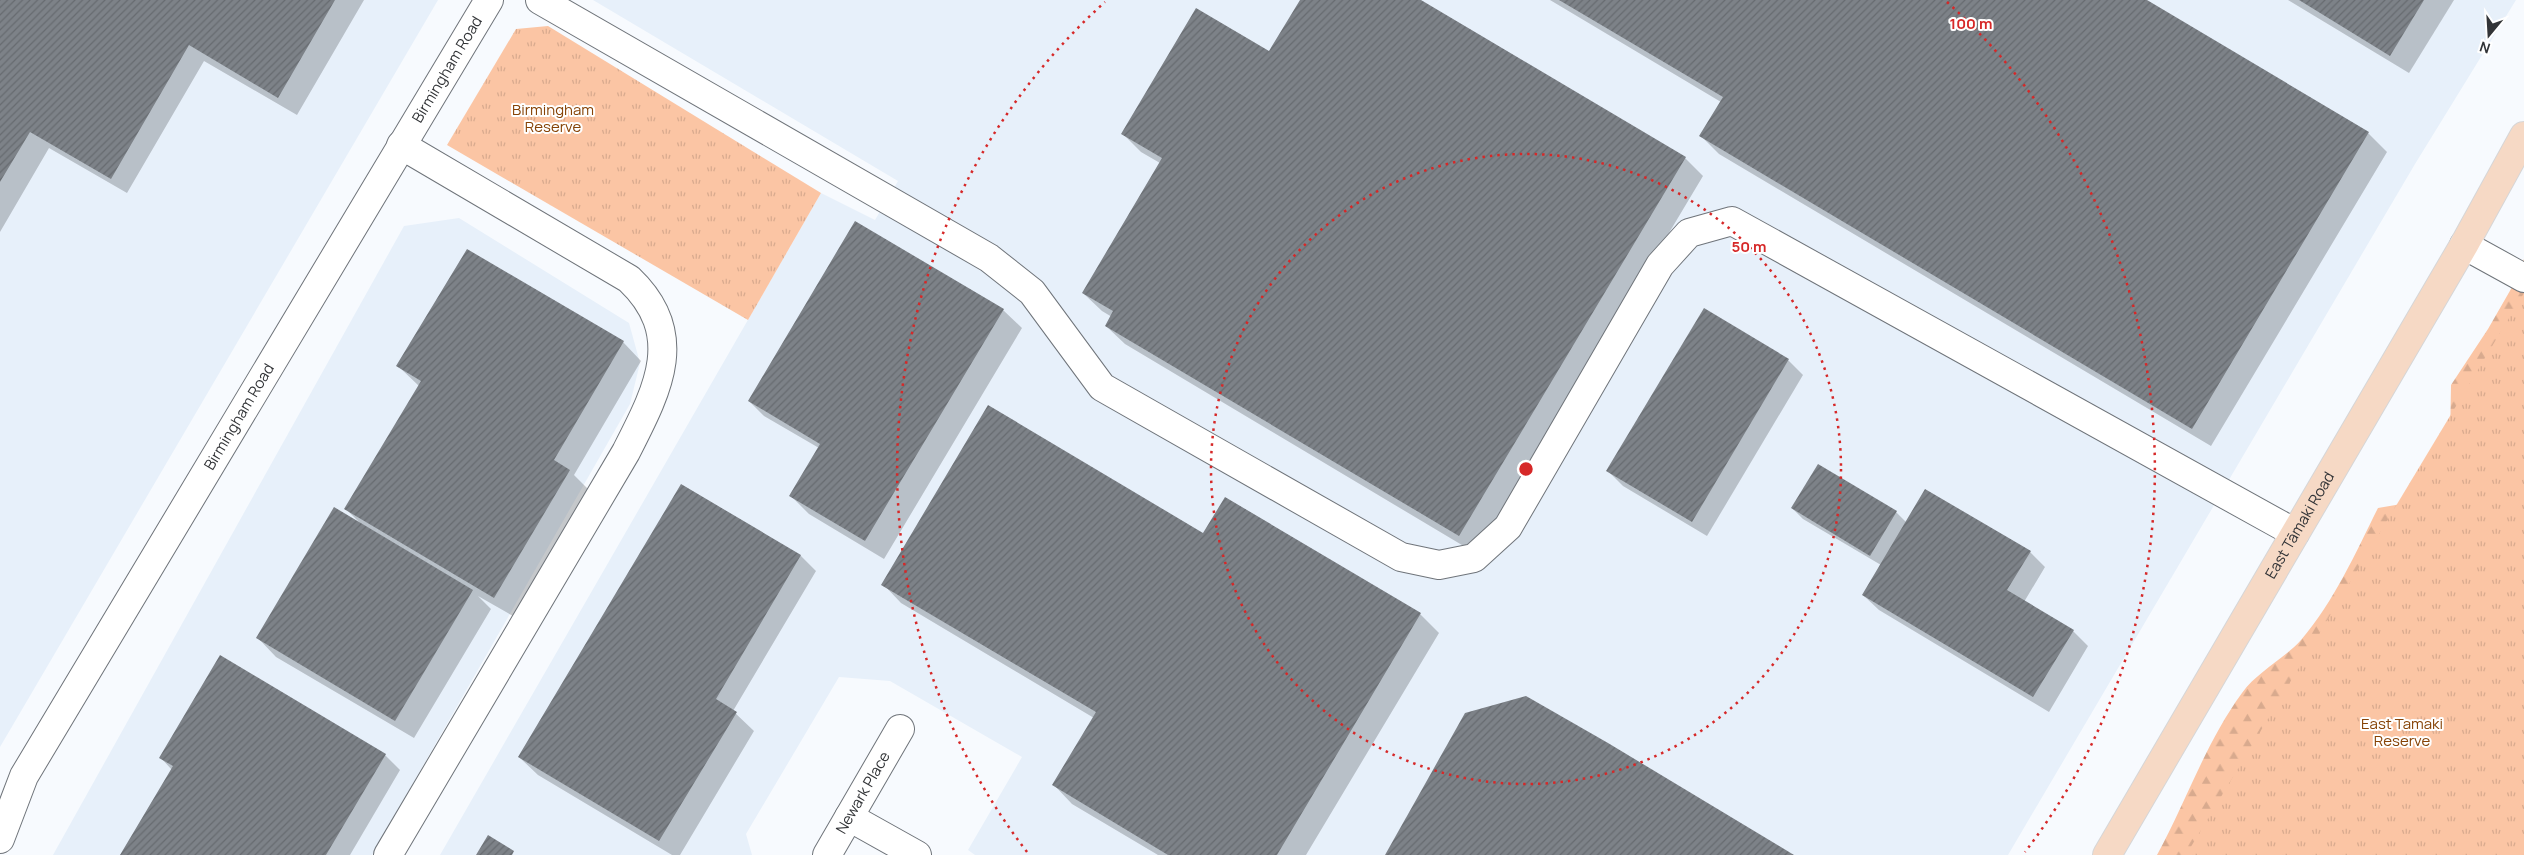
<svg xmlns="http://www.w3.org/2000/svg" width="2524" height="855" viewBox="0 0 2524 855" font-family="Manrope,sans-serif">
	<defs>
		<pattern id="forest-firs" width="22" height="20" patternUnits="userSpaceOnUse" patternTransform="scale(1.25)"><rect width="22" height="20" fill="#fbc5a4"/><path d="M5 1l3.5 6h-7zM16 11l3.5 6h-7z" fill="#d8aa8e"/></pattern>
		<pattern id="park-tufts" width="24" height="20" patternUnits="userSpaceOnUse" patternTransform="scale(1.25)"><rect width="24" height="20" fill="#fbc5a4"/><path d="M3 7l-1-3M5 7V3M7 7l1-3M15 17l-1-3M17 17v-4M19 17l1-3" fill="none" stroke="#d8aa8e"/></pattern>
		<pattern id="building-hatch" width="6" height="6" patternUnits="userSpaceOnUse" patternTransform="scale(1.25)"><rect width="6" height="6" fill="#7d8288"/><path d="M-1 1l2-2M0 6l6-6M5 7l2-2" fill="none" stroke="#676b70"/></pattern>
	</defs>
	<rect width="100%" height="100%" fill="#f7fafe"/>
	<!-- built -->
	<g fill="#e7f0fa">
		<path d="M0,0H438L0,747Z"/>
		<path d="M593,0H2516L2415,164L2008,855H975L968,850L1022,757L890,681L839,677L746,834L752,855H440L821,193L875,220L898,181Z"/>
		<path d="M459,218L629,323L640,363L630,404L372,855H53L404,226Z"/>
	</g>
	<!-- forest -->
	<g fill="url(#forest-firs)">
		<path d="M2524,259V422L2450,442L2451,385L2488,329L2515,282Z"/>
		<path d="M2419,501L2239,855H2157C2186,802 2206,742 2242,693C2257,672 2284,659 2301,640C2335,600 2355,554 2378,508Z"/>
	</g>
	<!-- park -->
	<g fill="url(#park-tufts)">
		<path d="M548,26L821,193L748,320L447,145L516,29Z"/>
		<path d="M2524,293V855H2186Z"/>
	</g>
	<!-- shadow -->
	<g fill="#0003">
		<path d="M0,0H364L297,115L204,61L127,193L49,148L0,232Z"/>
		<path d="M1301,0H1419L1685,158L1703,176L1477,554L1125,344L1106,326L1112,317L1102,311L1083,293L1160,163L1141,152L1122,133L1270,53Z"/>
		<path d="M1550,0H2144L2368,133L2387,152L2211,446L1719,154L1701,136L1721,102Z"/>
		<path d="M2288,0H2454L2409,73Z"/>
		<path d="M1003,310L1022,328L884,559L809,514L791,496L819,448L764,416L749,401Z"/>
		<path d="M623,342L641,361L574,475L588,489L513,616L478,596L491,609L414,738L276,657L258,638L360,523L346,509L419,386L398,366Z"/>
		<path d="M1788,360L1803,375L1707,536L1623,486L1608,471Z"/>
		<path d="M682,485L801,556L816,571L733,711L754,731L680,855H672L538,775L519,757Z"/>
		<path d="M1226,498L1420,614L1439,633L1306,855H1158L1072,804L1054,785L1094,718L901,603L883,584L1204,535Z"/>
		<path d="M1792,508L1896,512L1907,523L2030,552L2045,567L2024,602L2073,631L2088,646L2049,712L1879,610L1863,595L1881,565L1803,519Z"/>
		<path d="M385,755L400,770L350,855H121L172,770L161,758Z"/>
	</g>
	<!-- building -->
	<g fill="url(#building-hatch)">
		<path d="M0,0H335L278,98L189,45L111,179L30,132L0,182Z"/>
		<path d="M1300,0H1421L1686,157L1459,536L1105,326L1113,311L1082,293L1162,158L1121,134L1196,8L1269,51Z"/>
		<path d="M1559,0H2147L2369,132L2192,429L1699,136L1723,97Z"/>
		<path d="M2299,0H2424L2390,56Z"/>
		<path d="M855,221L1004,309L865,541L789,496L820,444L748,401Z"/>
		<path d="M467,249L624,341L554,460L570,470L494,598L344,509L421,381L396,366Z"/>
		<path d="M1704,308L1789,359L1692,522L1606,471Z"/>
		<path d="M988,405L1203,533L1225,497L1421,613L1277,855H1168L1052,785L1096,712L881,585Z"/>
		<path d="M1818,464L1897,511L1870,556L1791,508Z"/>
		<path d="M681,484L801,555L716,699L737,712L659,841L518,757Z"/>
		<path d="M1925,489L2031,551L2007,590L2074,630L2033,697L1862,595Z"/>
		<path d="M334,507L473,590L395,721L256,638Z"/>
		<path d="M220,655L386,754L326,855H120L173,766L159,758Z"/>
		<path d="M1526,696L1608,743L1794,855H1385L1465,713Z"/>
		<path d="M488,835L514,851L512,855H476Z"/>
	</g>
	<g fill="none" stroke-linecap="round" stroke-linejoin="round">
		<defs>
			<g id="minor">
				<path d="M540,0L989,258L1032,292L1102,387L1401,557L1439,565L1474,558L1508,527L1660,265L1689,233L1732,221L2295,533"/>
				<path d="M2464,245L2524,278"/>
				<path d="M849,817L917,855"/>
				<path id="s1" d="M0,839L24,776L489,0"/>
				<path d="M388,855L626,452C657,391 688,335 629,279L401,145"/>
				<path id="s2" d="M827,855L900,729"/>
			</g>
			<g id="major">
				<path id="s3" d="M2107,855L2464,245L2524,136"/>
			</g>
		</defs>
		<!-- minor casing -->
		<use href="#minor" stroke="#6f747a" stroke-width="30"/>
		<!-- major casing -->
		<use href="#major" stroke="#d6d6d7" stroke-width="30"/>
		<!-- minor -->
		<use href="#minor" stroke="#fff" stroke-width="28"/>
		<!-- major -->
		<use href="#major" stroke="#f6d9c5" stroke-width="28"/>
	</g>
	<!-- distance rings -->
	<g fill="none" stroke="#d62828" stroke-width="2.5" stroke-dasharray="2.5 5">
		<circle cx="1526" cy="469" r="315"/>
		<path d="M1027 852A629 629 0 0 1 1105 2M1947 2A629 629 0 0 1 2025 852"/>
	</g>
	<g text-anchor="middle" stroke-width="4" stroke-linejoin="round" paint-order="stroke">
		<!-- street labels -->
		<g font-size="15" fill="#323437" stroke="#fff">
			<text dy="5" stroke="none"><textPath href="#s1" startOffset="891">Birmingham Road</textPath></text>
			<text dy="5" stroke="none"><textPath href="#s1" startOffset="486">Birmingham Road</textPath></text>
			<text dy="5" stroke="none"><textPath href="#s3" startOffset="382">East Tāmaki Road</textPath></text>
			<text dy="5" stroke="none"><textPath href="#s2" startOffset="72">Newark Place</textPath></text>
		</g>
		<!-- park labels -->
		<g font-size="15" fill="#864306" stroke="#fff">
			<text x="553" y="115">Birmingham<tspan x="553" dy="17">Reserve</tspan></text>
			<text x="2402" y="729">East Tamaki<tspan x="2402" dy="17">Reserve</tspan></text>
		</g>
	</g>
	<circle cx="1526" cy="469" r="8" fill="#d62828" stroke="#fff" stroke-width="2.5"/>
	<g font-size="15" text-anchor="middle" font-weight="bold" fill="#d62828" stroke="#fff" stroke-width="4" stroke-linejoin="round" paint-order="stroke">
		<text x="1971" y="29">100 m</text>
		<text x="1749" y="252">50 m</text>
	</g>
	<!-- north arrow -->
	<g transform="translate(2489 35) rotate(198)" stroke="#ffffff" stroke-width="4" paint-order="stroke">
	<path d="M0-4L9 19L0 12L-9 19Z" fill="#323437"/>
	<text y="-8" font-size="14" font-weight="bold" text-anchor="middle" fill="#323437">N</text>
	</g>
</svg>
